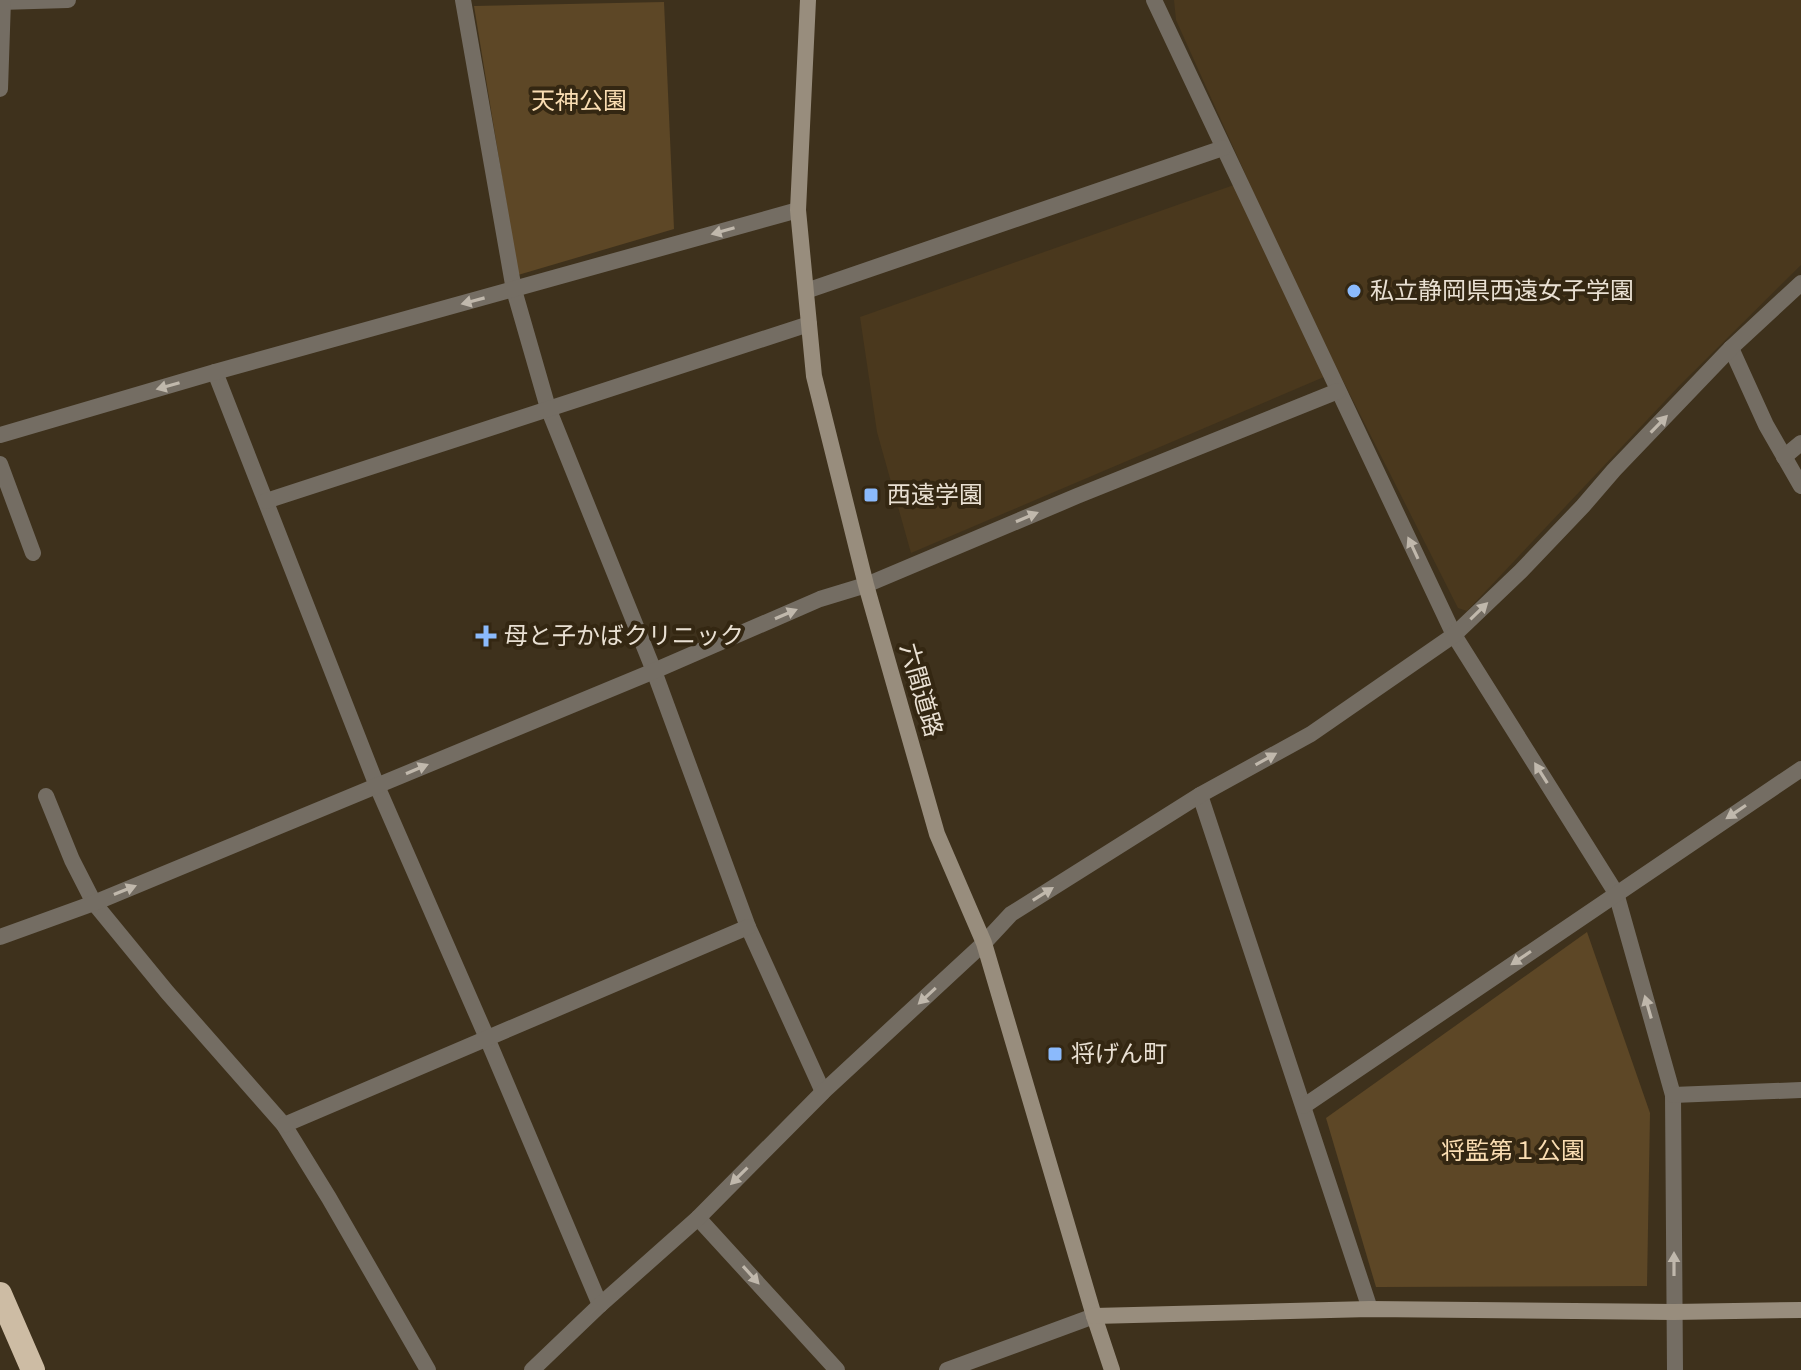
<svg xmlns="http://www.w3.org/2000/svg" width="1801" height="1370" viewBox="0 0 1801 1370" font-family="'Nunito Sans','Noto Sans JP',sans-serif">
	<rect width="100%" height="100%" fill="#3e311c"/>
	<!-- built -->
	<path fill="#4a381d" d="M1174,0H1801V265L1680,385L1467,611L1458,608L1338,371L911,553L877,432L860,317L1248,180L1176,20Z"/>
	<!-- green -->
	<g fill="#5d4726">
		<path d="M664,2L674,229L518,275L474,6Z"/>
		<path d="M1587,932L1650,1113L1647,1286L1376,1287L1326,1118Z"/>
	</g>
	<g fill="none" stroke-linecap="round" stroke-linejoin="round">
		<!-- street -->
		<g stroke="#746d63" stroke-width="16">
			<path d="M463,0L514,290L548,408L654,671L748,927L823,1092"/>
			<path d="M1154,0L1454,635L1616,893L1673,1095L1675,1370"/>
			<path d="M0,2L68,0"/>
			<path d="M0,89L3,0"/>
			<path d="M806,291L1223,148"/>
			<path d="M1731,348L1766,425L1801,486"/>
			<path d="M215,372L377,786L487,1038L600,1305"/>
			<path d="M0,435L215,372L798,210"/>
			<path d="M1784,457L1801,443"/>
			<path d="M0,464L33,553"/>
			<path d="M266,501L809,324"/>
			<path d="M1200,795L1370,1309"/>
			<path d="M46,796L72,860L94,903L167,992L284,1125L329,1198L428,1370"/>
			<path d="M0,937L94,903L654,671L820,599L866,585L1077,496L1338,391"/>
			<path d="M1673,1095L1801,1090"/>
			<path d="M1304,1106L1801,769"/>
			<path d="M284,1125L748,927"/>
			<path d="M698,1218L837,1370"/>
			<path d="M532,1370L600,1305L698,1218L823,1092L984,943L1011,914L1200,795L1311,734L1454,635L1521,571L1583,506L1614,470L1731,348L1801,283"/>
			<path d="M947,1370L1094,1316"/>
		</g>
		<!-- secondary -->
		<g stroke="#988d7d" stroke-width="16">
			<path d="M808,0L798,210L814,376L866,585L937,834L984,943L1094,1316L1112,1370"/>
			<path d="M1094,1316L1370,1309L1674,1312L1801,1310"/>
		</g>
		<!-- highway -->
		<path stroke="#cdbca4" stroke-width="24" d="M0,1294L33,1370"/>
	</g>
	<!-- one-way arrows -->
	<defs><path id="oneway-solid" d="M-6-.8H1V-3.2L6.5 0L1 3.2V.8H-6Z" transform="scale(2)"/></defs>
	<g fill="#c0b8ac">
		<use href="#oneway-solid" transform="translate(723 231) rotate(164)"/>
		<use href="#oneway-solid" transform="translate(473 301) rotate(165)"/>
		<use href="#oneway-solid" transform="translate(168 386) rotate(164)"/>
		<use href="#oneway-solid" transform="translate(1659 424) rotate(-46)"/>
		<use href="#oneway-solid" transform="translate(1027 517) rotate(-23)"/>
		<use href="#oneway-solid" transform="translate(1413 548) rotate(-115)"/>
		<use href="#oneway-solid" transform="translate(1479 611) rotate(-44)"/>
		<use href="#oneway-solid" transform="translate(786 614) rotate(-23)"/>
		<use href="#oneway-solid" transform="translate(1266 759) rotate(-29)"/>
		<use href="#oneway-solid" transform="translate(417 769) rotate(-23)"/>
		<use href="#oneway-solid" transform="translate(1541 773) rotate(-122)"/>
		<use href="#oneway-solid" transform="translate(1736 812) rotate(146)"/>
		<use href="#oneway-solid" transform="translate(125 890) rotate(-22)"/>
		<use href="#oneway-solid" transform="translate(1043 894) rotate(-32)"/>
		<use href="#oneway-solid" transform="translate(1521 958) rotate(146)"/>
		<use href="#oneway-solid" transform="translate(927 996) rotate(137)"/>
		<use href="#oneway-solid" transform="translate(1648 1007) rotate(-106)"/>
		<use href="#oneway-solid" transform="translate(739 1176) rotate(135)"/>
		<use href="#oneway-solid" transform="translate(1674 1264) rotate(-90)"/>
		<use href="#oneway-solid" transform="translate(751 1275) rotate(48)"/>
	</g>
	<!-- markers -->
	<g fill="#8bbafc" stroke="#342712" stroke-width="3">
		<circle cx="1354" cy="291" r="8"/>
		<rect x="863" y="487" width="16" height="16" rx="4"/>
		<path d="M482 624h8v8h8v8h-8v8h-8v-8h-8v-8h8z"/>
		<rect x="1047" y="1046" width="16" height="16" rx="4"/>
	</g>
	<g text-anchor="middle" stroke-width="8" stroke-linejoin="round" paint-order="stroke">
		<!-- park labels -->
		<g font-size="24" fill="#faddb2" stroke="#342712">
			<text x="579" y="109">天神公園</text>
			<text x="1513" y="1159">将監第１公園</text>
		</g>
		<!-- poi labels -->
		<g font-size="24" fill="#e9e0d3" stroke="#342712" text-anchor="start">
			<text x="1370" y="299">私立静岡県西遠女子学園</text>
			<text x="887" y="503">西遠学園</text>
			<text x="504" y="644">母と子かばクリニック</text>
			<text x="1071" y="1062">将げん町</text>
		</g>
		<!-- street labels -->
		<g font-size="24" fill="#e9e0d3" stroke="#342712">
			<text transform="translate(921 690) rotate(74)" y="8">六間道路</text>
		</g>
	</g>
</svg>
